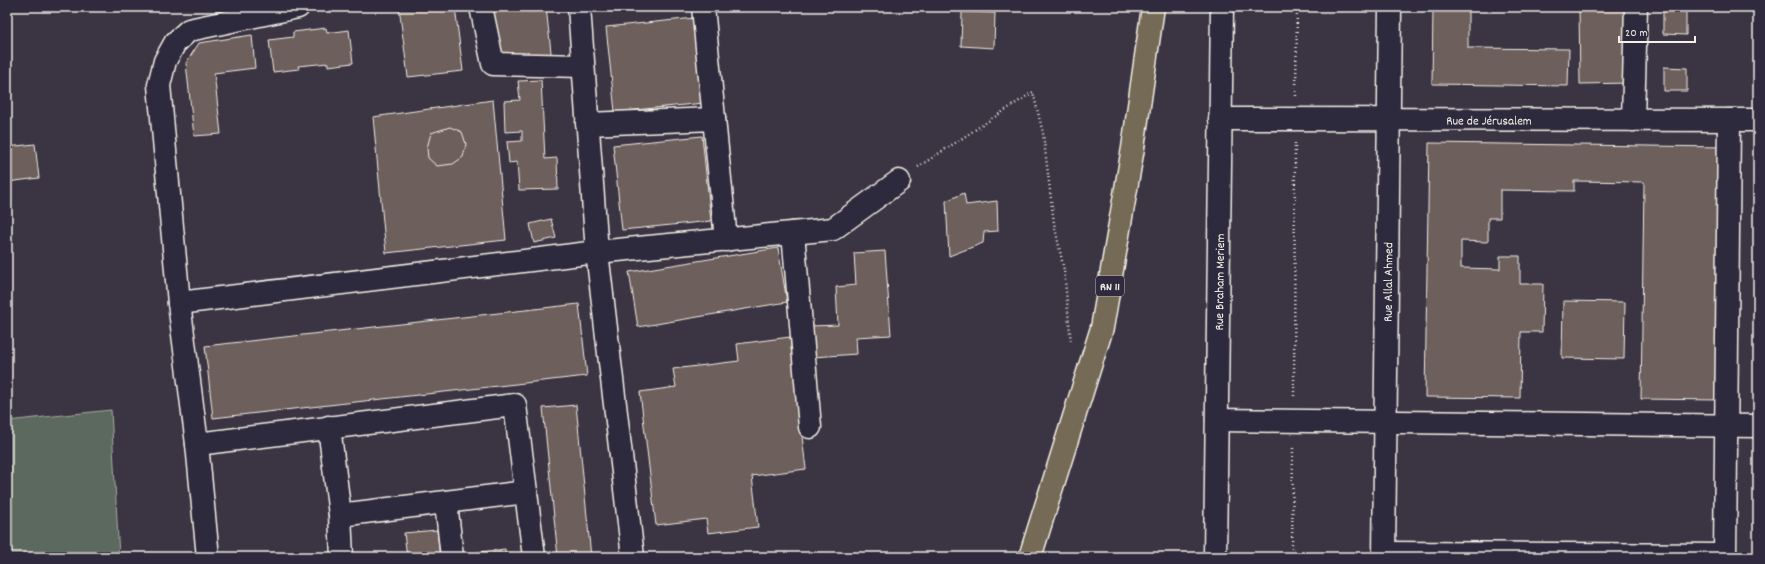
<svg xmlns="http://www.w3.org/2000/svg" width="1765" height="564" viewBox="0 0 1765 564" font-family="Dekko,sans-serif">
	<rect width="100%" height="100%" fill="#3b3443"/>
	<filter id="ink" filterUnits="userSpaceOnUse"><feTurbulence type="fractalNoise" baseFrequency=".025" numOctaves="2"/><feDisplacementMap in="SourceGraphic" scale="8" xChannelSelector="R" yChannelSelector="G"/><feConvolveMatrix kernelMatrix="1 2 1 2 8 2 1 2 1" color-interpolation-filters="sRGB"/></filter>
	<g filter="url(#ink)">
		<!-- green -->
		<path fill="#5b695f" stroke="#a8ada4" d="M111,410L119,557H7V421Z"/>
		<!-- building -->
		<g fill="#6d5e5b" stroke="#f4f1e8">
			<path d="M399,7H455L463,71L408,77Z"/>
			<path d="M493,7H546L552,61L500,68Z"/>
			<path d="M1433,7H1468V48L1569,49L1568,86L1432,84Z"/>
			<path d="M1579,7H1628L1629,83L1580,84Z"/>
			<path d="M1663,11H1686V35L1663,34Z"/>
			<path d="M962,12L995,13L994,48L961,46Z"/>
			<path d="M695,18L704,103L615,112L606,27Z"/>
			<path d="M326,28L327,33L349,30L353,63L328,66V63L298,66L299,69L273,72L269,40L293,37V32Z"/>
			<path d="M252,35L255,68L214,73L221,134L194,136L186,63L199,43Z"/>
			<path d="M1664,67L1687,68V91H1664Z"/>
			<path d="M541,80L545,159L557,158L558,189L519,190L517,162L509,163L507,142L522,141V131L505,132L504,101L520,100L518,81Z"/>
			<path d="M493,100L506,240L386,253L373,117Z"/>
			<path d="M450,127L462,132L466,144L463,157L453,164L437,166L428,158L427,148L431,133Z"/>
			<path d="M702,136L711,221L622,230L613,145Z"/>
			<path d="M1429,143L1723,147L1719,400L1641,399L1644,182L1574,181V191L1500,190V218H1488V242L1461,241V268L1500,269V256H1520V284H1543L1542,332H1521L1520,398L1425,397Z"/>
			<path d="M35,144L39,178L7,182V147Z"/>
			<path d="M964,193L966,205L997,201L998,231L984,232L983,243L949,256L946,201Z"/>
			<path d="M551,219L556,238L534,243L530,224Z"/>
			<path d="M778,248L787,302L638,327L629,272Z"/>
			<path d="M885,251L891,335L856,337L857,354L813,357L811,326L838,325L836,287L856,285L854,253Z"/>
			<path d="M1563,301L1625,302L1624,359L1562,358Z"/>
			<path d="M579,304L587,376L213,418L205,346Z"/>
			<path d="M790,337L806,469L752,476L758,527L708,533L706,519L656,525L640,392L676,387L673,369L739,361L737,344Z"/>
			<path d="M576,405L591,557H558L543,408Z"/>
			<path d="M437,530L440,557H407L404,533Z"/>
			<path d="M505,549L506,557H471V553Z"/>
		</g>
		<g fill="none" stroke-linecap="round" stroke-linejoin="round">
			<defs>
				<g id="minor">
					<path d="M481,7L493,64L583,66"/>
					<path d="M579,7L597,252L633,557"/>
					<path d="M703,7L726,240"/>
					<path id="s1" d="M1220,119L1758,120"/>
					<path d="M1633,120L1636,7"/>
					<path d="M587,124L714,119"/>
					<path d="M793,233L810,427"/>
					<path d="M179,303L597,252L833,229L899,181"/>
					<path d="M1217,420L1758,426"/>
					<path d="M329,427L340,515L342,557"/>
					<path d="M197,444L515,405L526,492L340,515"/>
					<path d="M526,492L534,557"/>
					<path d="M446,502L452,557"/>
					<path d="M1384,553L1725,555"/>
					<path d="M208,557L197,444L179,303L159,85L165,61L175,43L189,30L298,7"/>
					<path id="s2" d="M1215,557L1222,7"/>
					<path id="s3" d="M1384,557L1390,7"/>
					<path d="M1725,557L1729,120"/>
				</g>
				<path id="major" d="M1030,557L1102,328L1133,148L1153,7"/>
			</defs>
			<!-- minor casing -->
			<use href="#minor" stroke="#f4f1e8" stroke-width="25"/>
			<!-- major casing -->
			<use href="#major" stroke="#f4f1e8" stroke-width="25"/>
			<!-- path -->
			<g stroke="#f4f1e8" stroke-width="2.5" stroke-dasharray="1 3" stroke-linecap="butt">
				<path d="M1296,96L1297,7"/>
				<path d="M918,167L1033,92L1043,133L1054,223L1064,270L1071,343"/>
				<path d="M1294,396L1295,143"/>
				<path d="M1292,557L1293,443"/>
			</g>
			<!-- minor -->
			<use href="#minor" stroke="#2f2a3d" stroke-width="22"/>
			<!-- major -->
			<use href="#major" stroke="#756a55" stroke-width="22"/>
		</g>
	</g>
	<g text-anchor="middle" stroke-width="3.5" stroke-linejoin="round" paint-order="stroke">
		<!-- shield labels -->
		<rect fill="#2f2a3d" stroke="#b9b5b5" stroke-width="1" x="1096" y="276" width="28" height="20" rx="3"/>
		<g font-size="12" font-weight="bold" fill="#f4f1e8">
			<text x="1110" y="290">RN 11</text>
		</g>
		<!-- street labels -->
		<g font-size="13" fill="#f4f1e8" stroke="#2f2a3d">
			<text dy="5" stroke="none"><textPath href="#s1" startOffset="269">Rue de Jérusalem</textPath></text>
			<text dy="5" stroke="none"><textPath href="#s2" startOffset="275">Rue Braham Meriem</textPath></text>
			<text dy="5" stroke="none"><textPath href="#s3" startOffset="275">Rue Allal Ahmed</textPath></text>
		</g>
	</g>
	<!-- margin -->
	<rect width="1765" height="564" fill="none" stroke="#2f2a3d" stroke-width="24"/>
	<rect x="12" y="12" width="1741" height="540" fill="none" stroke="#f4f1e8" stroke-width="1.5" filter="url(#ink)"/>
	<!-- scale -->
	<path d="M1619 36v6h76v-6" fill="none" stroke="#f4f1e8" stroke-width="2"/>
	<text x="1625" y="36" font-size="12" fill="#f4f1e8" stroke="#2f2a3d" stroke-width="3" paint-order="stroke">20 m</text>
</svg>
